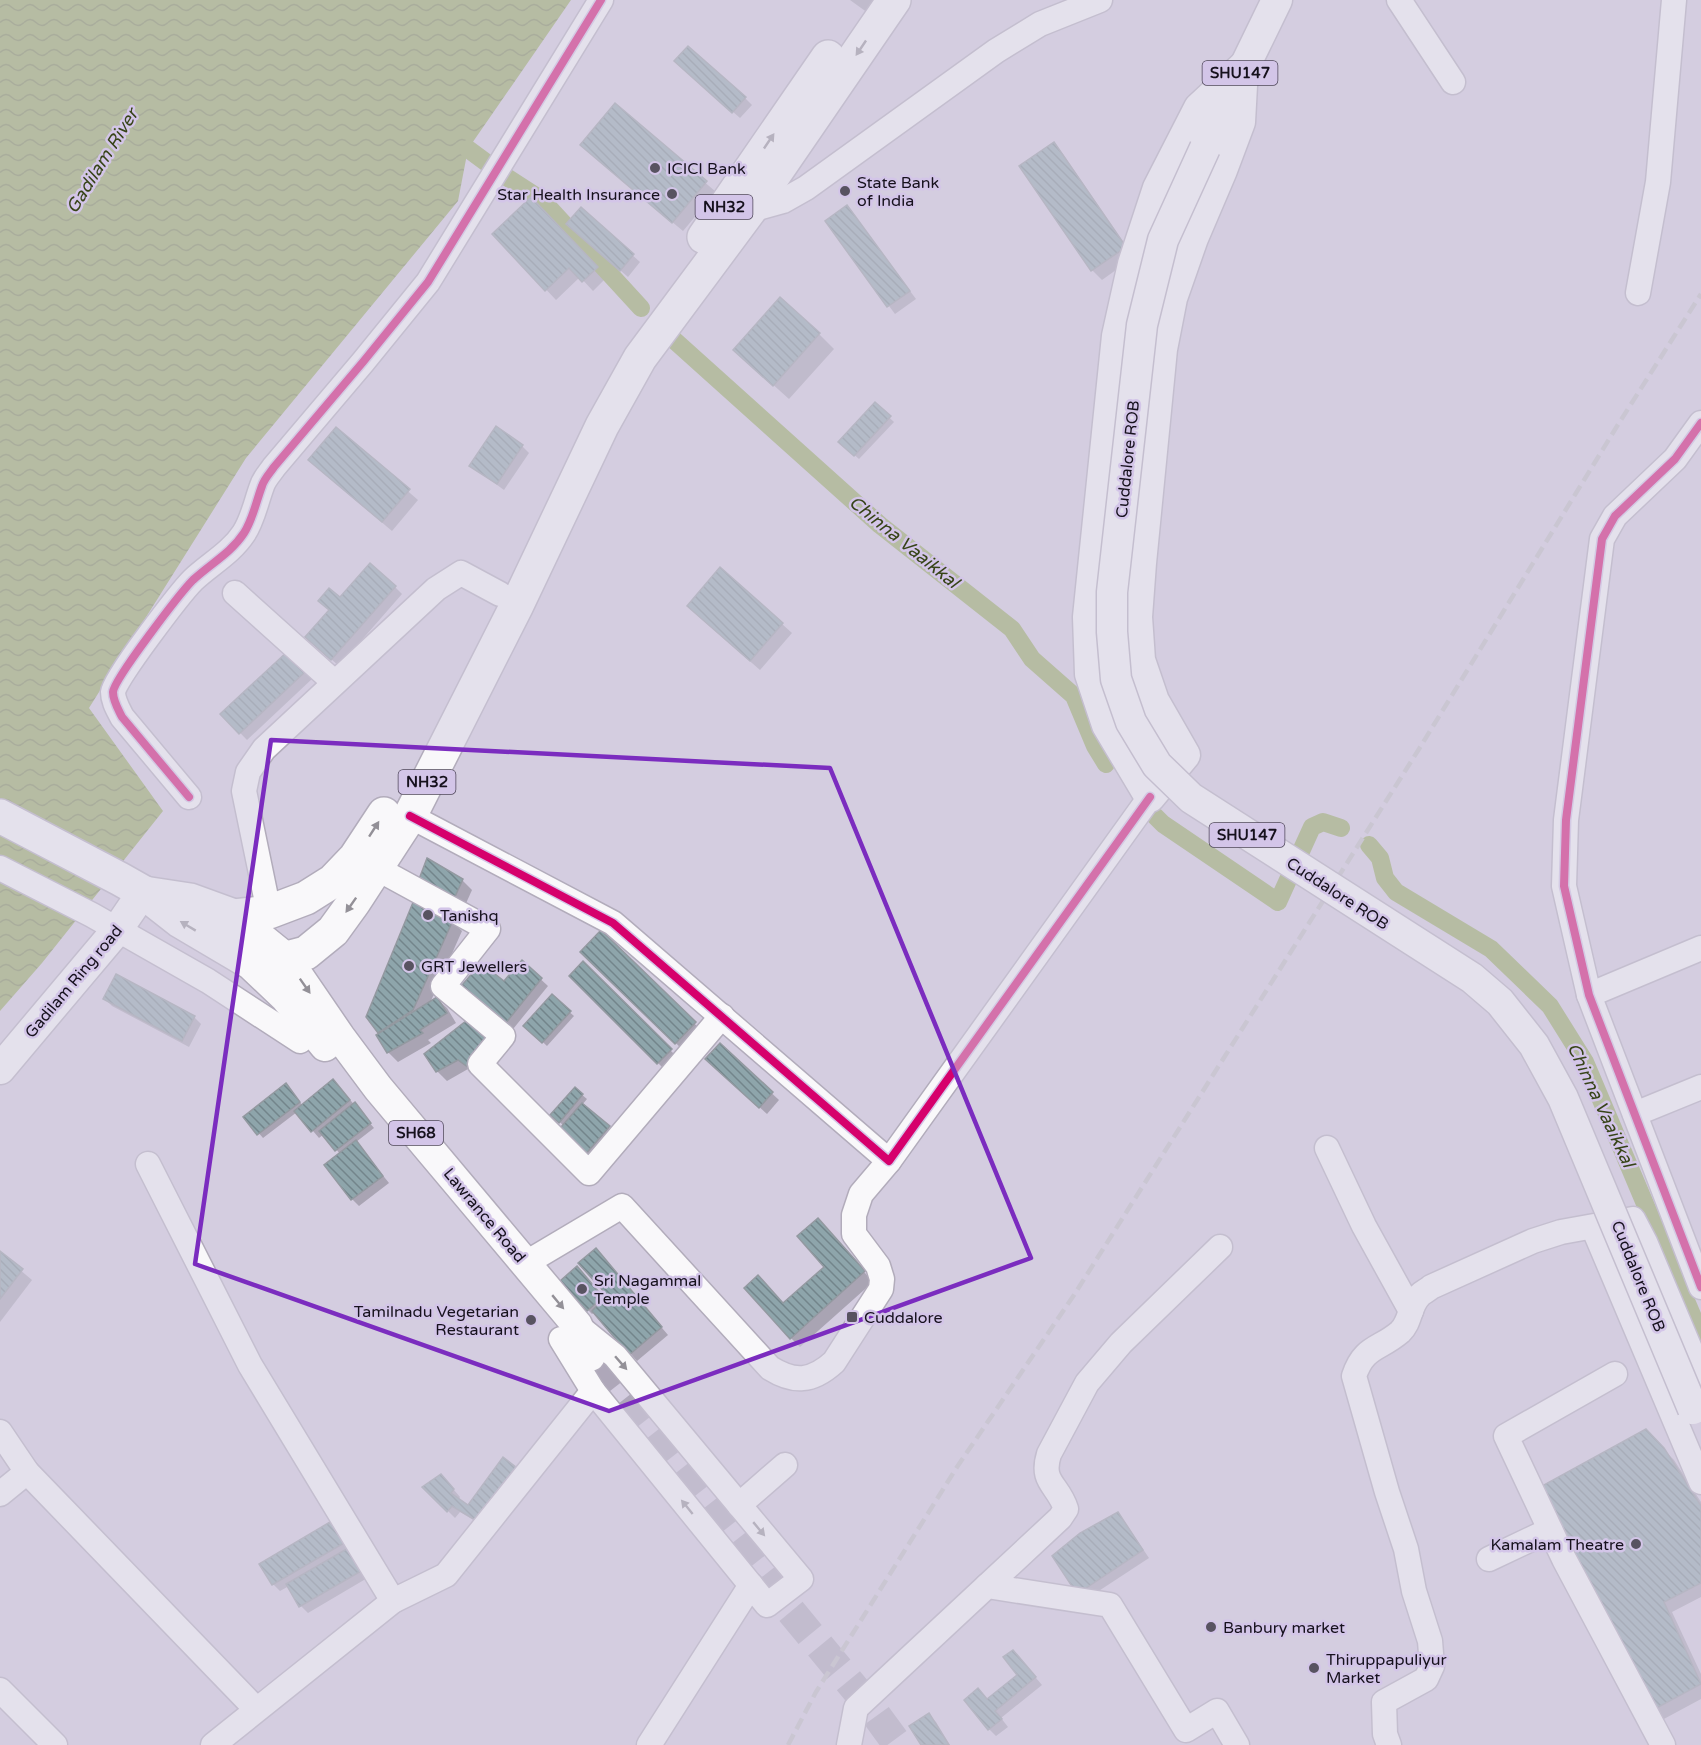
<svg xmlns="http://www.w3.org/2000/svg" width="1701" height="1745" viewBox="0 0 1701 1745" font-family="'Varela Round',sans-serif">
	<defs>
		<pattern id="water-waves" width="16" height="10" patternUnits="userSpaceOnUse" patternTransform="scale(1.5)"><rect width="16" height="10" fill="#93a65a"/><path d="M0 5q4-4 8 0t8 0" fill="none" stroke="#77864a"/></pattern>
		<pattern id="building-back-hatch" width="6" height="6" patternUnits="userSpaceOnUse" patternTransform="scale(1.5)"><rect width="6" height="6" fill="#8ea5ab"/><path d="M-1 5l2 2M0 0l6 6M5-1l2 2" fill="none" stroke="#73858b"/></pattern>
	</defs>
	<rect width="100%" height="100%" fill="#d4cde0"/>
	<!-- water -->
	<path fill="url(#water-waves)" d="M0,0H571L468,149L458,201L246,458L89,708L163,811L42,963L0,1011Z"/>
	<!-- shadow -->
	<g fill="#0003">
		<path d="M850,0H878L868,13Z"/>
		<path d="M683,68L745,98L752,105L740,118Z"/>
		<path d="M615,105L716,192L683,231L591,154Z"/>
		<path d="M1054,144L1063,154L1134,257L1102,280L1092,270Z"/>
		<path d="M847,207L916,299L895,314L827,222Z"/>
		<path d="M541,209L606,278L593,291L580,277L556,300L494,234Z"/>
		<path d="M581,209L640,262L628,277L575,231Z"/>
		<path d="M819,334L834,349L789,399L750,364Z"/>
		<path d="M875,404L894,422L859,459L840,442Z"/>
		<path d="M336,429L418,500L392,531L320,470Z"/>
		<path d="M522,446L529,453L504,490L471,466Z"/>
		<path d="M395,587L402,594L339,666L314,644L340,599Z"/>
		<path d="M698,616L782,624L792,633L760,670Z"/>
		<path d="M289,652L313,678L247,740L222,714Z"/>
		<path d="M462,880L472,890L463,910L429,892Z"/>
		<path d="M452,921L462,931L430,1003L437,999L447,1008L456,1023L428,1040L431,1043L398,1062L388,1052L381,1033L368,1017Z"/>
		<path d="M601,932L704,1033L685,1052L582,952Z"/>
		<path d="M522,962L548,986L509,1034L459,991L504,983Z"/>
		<path d="M583,963L677,1057L665,1070L571,976Z"/>
		<path d="M552,997L574,1016L547,1046L526,1026Z"/>
		<path d="M105,999L194,1017L201,1024L189,1047L112,1006Z"/>
		<path d="M466,1023L479,1077L468,1069L447,1081L437,1071Z"/>
		<path d="M720,1045L779,1100L767,1114L714,1066Z"/>
		<path d="M340,1088L374,1128L356,1142L389,1183L359,1206L352,1199L340,1154L324,1134L319,1138L297,1112L263,1138L245,1117L290,1090L303,1106Z"/>
		<path d="M575,1089L587,1099L582,1105L615,1134L590,1163L564,1126L552,1115Z"/>
		<path d="M827,1230L873,1282L800,1347L791,1338L784,1305L826,1267Z"/>
		<path d="M596,1250L668,1335L637,1361L595,1312L592,1314L588,1310L581,1273L605,1300L609,1296Z"/>
		<path d="M0,1253L32,1280L0,1322Z"/>
		<path d="M1645,1431L1674,1460L1701,1502V1597L1672,1612L1701,1674V1699L1662,1720L1653,1710Z"/>
		<path d="M448,1483L460,1497L458,1500L485,1527L460,1512L455,1518L425,1488Z"/>
		<path d="M1117,1514L1124,1521L1149,1558L1085,1600L1054,1556Z"/>
		<path d="M330,1524L369,1577L308,1613L301,1606L289,1586L280,1591L273,1584Z"/>
		<path d="M1020,1659L1042,1685L1001,1718L1008,1727L996,1736L989,1729L987,1700L1019,1675Z"/>
		<path d="M929,1715L936,1722L950,1745H923Z"/>
	</g>
	<g fill="none" stroke-linecap="round" stroke-linejoin="round">
		<!-- canal -->
		<g stroke="#93a65a" stroke-width="18">
			<path d="M468,149L491,166"/>
			<path d="M508,178L542,200L641,308"/>
			<path d="M674,340L880,525L1012,629L1032,659L1074,696L1095,746L1106,764"/>
			<path d="M1155,816L1163,824L1278,902L1312,827L1323,822L1341,828"/>
			<path d="M1369,845L1380,858L1385,878L1396,892L1491,949L1550,1006L1585,1062L1701,1336"/>
		</g>
	</g>
	<!-- building -->
	<g fill="url(#building-back-hatch)" stroke="#9399a0" stroke-width="1.5">
		<path d="M688,46L746,97L732,113L674,61Z"/>
		<path d="M615,103L707,181L672,223L580,145Z"/>
		<path d="M1054,142L1126,247L1091,271L1019,166Z"/>
		<path d="M531,197L598,267L582,282L569,268L545,291L492,234Z"/>
		<path d="M847,205L910,291L887,307L825,221Z"/>
		<path d="M581,207L634,254L620,271L566,224Z"/>
		<path d="M780,297L820,333L773,386L733,350Z"/>
		<path d="M875,402L891,416L854,456L838,442Z"/>
		<path d="M496,426L523,445L497,484L469,466Z"/>
		<path d="M336,427L410,489L382,522L308,460Z"/>
		<path d="M370,563L396,586L331,660L305,637L329,610L318,601L329,588L340,597Z"/>
		<path d="M720,567L783,623L750,661L687,606Z"/>
		<path d="M289,650L307,670L239,734L220,714Z"/>
		<path d="M427,858L463,879L453,901L418,882Z"/>
		<path d="M414,900L453,920L413,1010L378,1033L366,1017Z"/>
		<path d="M601,930L696,1022L675,1044L580,952Z"/>
		<path d="M522,960L542,978L501,1029L457,991L481,963L504,981Z"/>
		<path d="M583,961L672,1049L657,1064L569,976Z"/>
		<path d="M116,974L195,1016L182,1041L103,999Z"/>
		<path d="M552,994L571,1011L542,1043L523,1026Z"/>
		<path d="M437,997L447,1013L420,1030L423,1033L387,1053L376,1035Z"/>
		<path d="M466,1021L490,1042L469,1068L458,1060L436,1072L424,1054Z"/>
		<path d="M720,1043L773,1092L759,1108L705,1059Z"/>
		<path d="M333,1079L350,1100L311,1132L294,1111Z"/>
		<path d="M286,1083L300,1102L257,1135L243,1117Z"/>
		<path d="M575,1087L583,1094L559,1123L550,1115Z"/>
		<path d="M355,1102L371,1123L335,1151L319,1131Z"/>
		<path d="M582,1103L610,1126L583,1157L555,1134Z"/>
		<path d="M356,1140L383,1176L351,1200L324,1165Z"/>
		<path d="M818,1218L865,1271L790,1339L744,1288L758,1275L783,1303L824,1267L797,1236Z"/>
		<path d="M596,1248L662,1327L629,1355L592,1311L607,1295L578,1263Z"/>
		<path d="M0,1251L23,1269L0,1299Z"/>
		<path d="M577,1266L603,1297L587,1311L560,1281Z"/>
		<path d="M1646,1429L1664,1448L1701,1506V1583L1664,1602L1701,1684L1651,1711L1542,1486Z"/>
		<path d="M503,1457L517,1468L477,1521L452,1506L447,1512L422,1487L441,1474L454,1489L451,1493L468,1505Z"/>
		<path d="M1118,1512L1143,1550L1077,1594L1052,1556L1080,1533Z"/>
		<path d="M330,1522L344,1543L272,1585L259,1564Z"/>
		<path d="M350,1547L363,1570L299,1607L286,1584Z"/>
		<path d="M1013,1650L1036,1677L995,1711L1002,1719L988,1730L964,1700L978,1688L987,1699L1017,1675L1003,1657Z"/>
		<path d="M929,1713L949,1745H921L909,1726Z"/>
	</g>
	<g fill="none" stroke-linecap="round" stroke-linejoin="round">
		<!-- major-tunnel -->
		<path stroke="#aea7b9" stroke-width="30" stroke-dasharray="30 15" stroke-linecap="butt" d="M596,1364L770,1586L871,1708L898,1745"/>
		<defs>
			<g id="minor">
				<path d="M1399,0L1453,82"/>
				<path d="M750,210L783,201L806,188L996,51L1040,24L1100,0"/>
				<path d="M1638,293L1658,182L1674,0"/>
				<path d="M1701,423L1675,459L1615,516L1602,539L1566,820L1564,886L1589,995L1701,1287"/>
				<path d="M235,593L334,682"/>
				<path d="M189,797L122,717C118,709 113,701 113,692C114,679 181,592 193,580C210,564 231,553 244,533C253,519 256,502 262,486C264,479 270,473 274,467L363,362L428,282L601,0"/>
				<path d="M410,816L613,923L889,1161"/>
				<path d="M0,868L92,915L208,981L300,1041"/>
				<path d="M376,868L488,929L443,986L503,1036L480,1064L589,1173L722,1016"/>
				<path d="M269,912L244,791L248,772L264,749L436,589L461,573L500,594"/>
				<path d="M1589,995L1701,948"/>
				<path d="M1635,1114L1701,1087"/>
				<path d="M1327,1148L1364,1226L1411,1311"/>
				<path d="M148,1164L250,1365L393,1601"/>
				<path d="M1593,1227L1701,1482"/>
				<path d="M526,1263L622,1206L770,1368C794,1383 812,1382 834,1362L881,1289L882,1279L878,1266L854,1234V1215L861,1194L889,1161L1150,797"/>
				<path d="M561,1339L593,1391L767,1605L801,1579L615,1356L578,1326"/>
				<path d="M1615,1374L1506,1436L1564,1559L1663,1745"/>
				<path d="M0,1432L27,1472L256,1709"/>
				<path d="M0,1494L27,1472"/>
				<path d="M739,1505L785,1465"/>
				<path d="M1489,1559L1550,1530"/>
				<path d="M987,1586L1060,1518L1066,1509C1058,1484 1040,1483 1049,1454L1087,1383L1121,1343L1220,1247"/>
				<path d="M0,1690L55,1745"/>
				<path d="M213,1745L393,1601L446,1575L593,1391"/>
				<path d="M649,1745L751,1585"/>
				<path d="M849,1745L856,1708L987,1586L1110,1605L1186,1730L1217,1711L1237,1745"/>
				<path d="M1389,1745L1385,1734L1384,1702L1426,1679L1432,1666L1430,1641L1414,1591L1406,1549L1387,1492L1354,1376C1364,1346 1379,1350 1400,1332C1411,1322 1409,1305 1420,1295C1423,1292 1428,1290 1431,1287L1533,1241L1561,1232L1633,1219L1645,1242L1701,1375"/>
			</g>
			<g id="major">
				<path d="M1243,67L1240,122L1222,170L1193,238L1172,298L1162,349L1141,563L1137,617L1140,660L1154,701L1185,755L1150,797L1107,725L1090,674L1088,617L1117,336L1133,264L1158,188L1199,108Z"/>
				<path d="M1205,148L1277,0"/>
				<path d="M234,916L286,958L340,1037L378,1088L577,1325L590,1356"/>
				<path d="M246,960L285,997L325,1046"/>
				<path d="M0,1069L117,930L143,892"/>
			</g>
			<g id="highway">
				<path d="M704,237L828,57"/>
				<path d="M0,816L120,879L143,892L180,921L246,960L272,962L306,953L333,931L354,902L410,816L517,605L602,426L640,358L750,210L894,0"/>
				<path d="M144,893L190,900L234,916L269,912L306,898L333,881L355,858L384,814"/>
			</g>
		</defs>
		<!-- minor casing -->
		<use href="#minor" stroke="#b2acbb" stroke-width="27"/>
		<!-- major casing -->
		<use href="#major" stroke="#b2acbb" stroke-width="33"/>
		<!-- highway casing -->
		<use href="#highway" stroke="#b2acbb" stroke-width="36"/>
		<!-- minor -->
		<use href="#minor" stroke="#f9f8fa" stroke-width="24"/>
		<!-- major -->
		<use href="#major" stroke="#f9f8fa" stroke-width="30"/>
		<!-- highway -->
		<use href="#highway" stroke="#f9f8fa" stroke-width="33"/>
		<!-- rail -->
		<path stroke="#bebcc1" stroke-width="4.5" stroke-dasharray="12 6" stroke-linecap="butt" d="M788,1745L816,1692L957,1467L1074,1295L1419,749L1619,423L1701,294"/>
		<defs>
			<path id="major-bridge" d="M1205,148L1163,240L1142,325L1112,592V632L1116,679L1131,722L1157,765L1191,798L1472,978L1500,1002L1534,1045L1563,1098L1693,1409"/>
		</defs>
		<!-- major-bridge casing -->
		<use href="#major-bridge" stroke="#b2acbb" stroke-width="33" stroke-linecap="butt"/>
		<!-- major-bridge -->
		<use href="#major-bridge" stroke="#f9f8fa" stroke-width="30"/>
		<defs>
			<g id="cycleway">
				<path d="M1701,423L1675,459L1615,516L1602,539L1566,820L1564,886L1589,995L1701,1287"/>
				<path d="M189,797L122,717C118,709 113,701 113,692C114,679 181,592 193,580C210,564 231,553 244,533C253,519 256,502 262,486C264,479 270,473 274,467L363,362L428,282L601,0"/>
				<path d="M410,816L613,923L889,1161L1150,797"/>
			</g>
		</defs>
		<!-- cycleway casing -->
		<use href="#cycleway" stroke="#d3c5e8" stroke-width="11"/>
		<!-- cycleway -->
		<use href="#cycleway" stroke="#d6006c" stroke-width="8"/>
	</g>
	<!-- one-way arrows -->
	<defs><path id="oneway-solid" d="M-6-.8H1V-3.2L6.5 0L1 3.2V.8H-6Z" transform="scale(1.5)"/></defs>
	<g fill="#939097">
		<use href="#oneway-solid" transform="translate(861 48) rotate(124)"/>
		<use href="#oneway-solid" transform="translate(769 141) rotate(-56)"/>
		<use href="#oneway-solid" transform="translate(374 829) rotate(-57)"/>
		<use href="#oneway-solid" transform="translate(351 905) rotate(125)"/>
		<use href="#oneway-solid" transform="translate(188 926) rotate(-149)"/>
		<use href="#oneway-solid" transform="translate(305 986) rotate(55)"/>
		<use href="#oneway-solid" transform="translate(558 1302) rotate(50)"/>
		<use href="#oneway-solid" transform="translate(621 1363) rotate(49)"/>
		<use href="#oneway-solid" transform="translate(687 1507) rotate(-129)"/>
		<use href="#oneway-solid" transform="translate(759 1529) rotate(50)"/>
	</g>
	<!-- marked area -->
	<path d="M0 0H1701V1745H0ZM271,740L830,768L1031,1258L609,1411L195,1264Z" fill="#d4cde0" fill-opacity=".55" fill-rule="evenodd"/>
	<path fill="none" stroke="#7b2cbf" stroke-width="4.5" stroke-linejoin="round" d="M271,740L830,768L1031,1258L609,1411L195,1264Z"/>
	<!-- markers -->
	<g fill="#585361" stroke="#d3c5e8" stroke-width="2">
		<circle cx="655" cy="168" r="6"/>
		<circle cx="845" cy="191" r="6"/>
		<circle cx="672" cy="194" r="6"/>
		<circle cx="428" cy="915" r="6"/>
		<circle cx="409" cy="966" r="6"/>
		<circle cx="582" cy="1289" r="6"/>
		<rect x="846" y="1311" width="12" height="12" rx="3"/>
		<circle cx="531" cy="1320" r="6"/>
		<circle cx="1636" cy="1544" r="6"/>
		<circle cx="1211" cy="1627" r="6"/>
		<circle cx="1314" cy="1668" r="6"/>
	</g>
	<g text-anchor="middle" stroke-width="5" stroke-linejoin="round" paint-order="stroke">
		<!-- shield labels -->
		<g fill="#d3c5e8" stroke="#4f475a" stroke-width="1.5">
			<rect x="1202.5" y="61" width="75" height="24" rx="4.5"/>
			<rect x="695.5" y="195" width="57" height="24" rx="4.5"/>
			<rect x="398.5" y="770" width="57" height="24" rx="4.5"/>
			<rect x="1209.5" y="823" width="75" height="24" rx="4.5"/>
			<rect x="389" y="1121" width="54" height="24" rx="4.5"/>
		</g>
		<g font-size="15" font-weight="bold" fill="#16111d">
			<text x="1240" y="78">SHU147</text>
			<text x="724" y="212">NH32</text>
			<text x="427" y="787">NH32</text>
			<text x="1247" y="840">SHU147</text>
			<text x="416" y="1138">SH68</text>
		</g>
		<!-- poi labels -->
		<g font-size="16" fill="#16111d" stroke="#d3c5e8" text-anchor="start">
			<text x="667" y="174">ICICI Bank</text>
			<text x="857" y="188">State Bank<tspan x="857" dy="18">of India</tspan></text>
			<text x="660" y="200" text-anchor="end">Star Health Insurance</text>
			<text x="440" y="921">Tanishq</text>
			<text x="421" y="972">GRT Jewellers</text>
			<text x="594" y="1286">Sri Nagammal<tspan x="594" dy="18">Temple</tspan></text>
			<text x="519" y="1317" text-anchor="end">Tamilnadu Vegetarian<tspan x="519" dy="18">Restaurant</tspan></text>
			<text x="864" y="1323">Cuddalore</text>
			<text x="1624" y="1550" text-anchor="end">Kamalam Theatre</text>
			<text x="1223" y="1633">Banbury market</text>
			<text x="1326" y="1665">Thiruppapuliyur<tspan x="1326" dy="18">Market</tspan></text>
		</g>
		<!-- street labels -->
		<g font-size="16" fill="#16111d" stroke="#d3c5e8">
			<text transform="translate(1127 459) rotate(-84)" y="6">Cuddalore ROB</text>
			<text transform="translate(1338 893) rotate(33)" y="6">Cuddalore ROB</text>
			<text transform="translate(73 981) rotate(-50)" y="6">Gadilam Ring road</text>
			<text transform="translate(485 1215) rotate(50)" y="6">Lawrance Road</text>
			<text transform="translate(1639 1276) rotate(68)" y="6">Cuddalore ROB</text>
		</g>
		<!-- water labels -->
		<g font-size="18" font-style="italic" fill="#374418" stroke="#d3c5e8">
			<text transform="translate(102 161) rotate(-58)" y="6">Gadilam River</text>
			<text transform="translate(904 542) rotate(39)" y="6">Chinna Vaaikkal</text>
			<text transform="translate(1601 1105) rotate(65)" y="6">Chinna Vaaikkal</text>
		</g>
	</g>
</svg>
